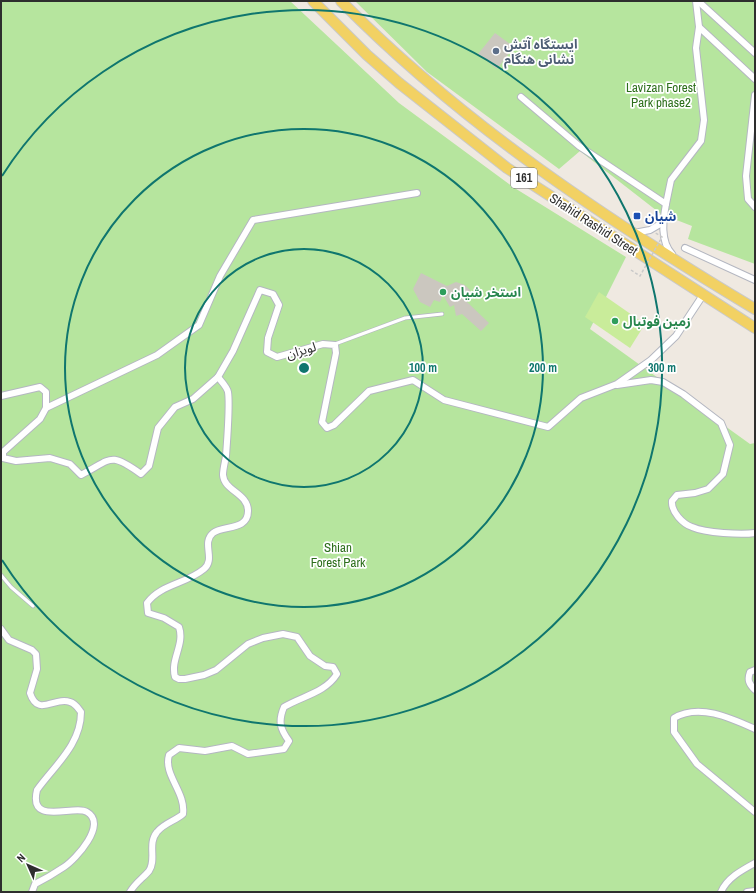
<svg xmlns="http://www.w3.org/2000/svg" width="756" height="893" viewBox="0 0 756 893" font-family="'Archivo Narrow','Noto Sans Arabic',sans-serif">
	<rect width="100%" height="100%" fill="#efe9e1"/>
	<!-- green -->
	<g fill="#b6e59e">
		<path d="M1,1H290L399,103L513,187L626,257L590,329L750,444L755,443V892H1Z"/>
		<path d="M355,1H755V264L688,239L692,226L661,214L580,151L559,169L427,72Z"/>
	</g>
	<!-- pitch -->
	<path fill="#c9ec9a" d="M599,292L645,324L630,348L585,317Z"/>
	<!-- building -->
	<g fill="#cbc7bf">
		<path d="M495,33L514,47L497,69L478,54Z"/>
		<path d="M421,273L447,286L456,282L465,285L470,290L471,296L467,302L489,323L481,331L462,314L456,316L454,305L450,307L443,295L440,302L434,300L430,307L420,302L413,289Z"/>
	</g>
	<g fill="none" stroke-linecap="round" stroke-linejoin="round">
		<defs>
			<g id="service">
				<path d="M335,344L405,318L442,314"/>
				<path d="M1,575L11,587L33,606"/>
			</g>
			<g id="minor">
				<path d="M696,1L699,27L755,79"/>
				<path d="M698,1L755,53"/>
				<path d="M755,95L746,176L748,199L755,207"/>
				<path d="M521,97L579,146L666,204L671,180L701,141L704,120L696,48L699,27"/>
				<path d="M666,204C663,220 660,241 672,254"/>
				<path d="M634,233L650,230L662,223"/>
				<path d="M685,248L755,280"/>
				<path d="M617,385L651,380L663,382L683,394L721,423L730,445L723,474L708,489L695,493L677,495L672,501C671,512 683,524 692,527C706,533 741,535 755,533"/>
				<path d="M1,396L40,387L46,392V408L40,419L3,452V458L16,461L50,458L70,464L81,475C112,459 109,451 141,474L149,466L158,428L175,407L193,399L218,377L233,351L260,290L273,294L279,305L268,338L267,352L277,357L323,344L335,345L336,353L322,422L327,428L334,425L369,391L413,380L444,400L548,427L581,398L617,384L651,360L676,336L703,295"/>
				<path d="M46,408L157,355L199,325L220,276L253,220L417,193"/>
				<path d="M1,629L9,640L32,650L36,654L37,669L30,693C38,718 55,696 70,702C75,703 78,708 81,712C81,745 54,766 37,790C28,827 74,804 87,812C108,824 76,859 64,867C55,873 45,879 35,884L32,892"/>
				<path d="M755,670L750,672C747,680 749,684 755,690"/>
				<path d="M755,729C731,718 699,703 674,718V732L697,764L755,812"/>
				<path d="M130,892C135,883 143,878 149,871C157,859 147,844 157,832C164,823 175,821 183,814C186,792 163,775 169,755L179,748L205,751L232,746L248,754L284,749L289,741C280,729 278,721 284,707C302,696 325,693 337,674L333,667L325,666L310,656L297,637L283,634L263,638L248,644L216,670L204,675L185,679H179L175,677C170,659 185,645 179,627L164,618L148,613L147,603C161,584 186,584 204,569C216,559 201,543 213,533C223,525 248,531 248,511C248,493 224,491 223,475C223,469 225,462 226,456C227,442 230,405 228,392C227,387 221,381 218,377"/>
				<path d="M721,892C727,878 742,870 755,863"/>
				<path d="M747,892L755,891"/>
			</g>
			<g id="primary">
				<path d="M313,1L367,55L399,83L507,168L755,328"/>
				<path d="M341,1C462,124 608,221 755,309"/>
			</g>
		</defs>
		<!-- service casing -->
		<use href="#service" stroke="#b4b7c1" stroke-width="4.5"/>
		<!-- minor casing -->
		<use href="#minor" stroke="#b4b7c1" stroke-width="8"/>
		<!-- primary casing -->
		<use href="#primary" stroke="#c9c9c9" stroke-width="12"/>
		<!-- service -->
		<use href="#service" stroke="#fff" stroke-width="3"/>
		<!-- minor -->
		<use href="#minor" stroke="#fff" stroke-width="6"/>
		<!-- primary -->
		<use href="#primary" stroke="#f2d163" stroke-width="10"/>
		<!-- path-bridge -->
		<path stroke="#c9c9c9" stroke-width="1.5" stroke-dasharray="3 2" stroke-linecap="butt" d="M631,270L640,276L662,237L654,232"/>
	</g>
	<!-- distance rings -->
	<g fill="none" stroke="#0f766e" stroke-width="2">
		<circle cx="304" cy="368" r="119"/>
		<circle cx="304" cy="368" r="239"/>
		<path d="M2 176A358 358 0 1 1 2 560"/>
	</g>
	<!-- markers -->
	<circle fill="#5c6f8a" stroke="#fff" stroke-width="1.5" cx="496" cy="51" r="4"/>
	<rect fill="#1a4fb4" stroke="#fff" stroke-width="1.5" x="633" y="212" width="8" height="8" rx="2"/>
	<g fill="#2e9e5b" stroke="#fff" stroke-width="1.5">
		<circle cx="443" cy="292" r="4"/>
		<circle cx="615" cy="321" r="4"/>
	</g>
	<g text-anchor="middle" stroke-width="3.5" stroke-linejoin="round" paint-order="stroke">
		<!-- shield labels -->
		<rect fill="#fff" stroke="#6d6d6d" stroke-width="1" x="511" y="168" width="26" height="20" rx="3"/>
		<g font-size="12" font-weight="bold" fill="#2e2e2e">
			<text x="524" y="182">161</text>
		</g>
		<!-- service labels -->
		<g font-size="13" font-weight="bold" fill="#4e5e75" stroke="#fff" text-anchor="start">
			<text x="504" y="49">ایستگاه آتش<tspan x="504" dy="15">نشانی هنگام</tspan></text>
		</g>
		<!-- park labels -->
		<g font-size="13" fill="#2c6e1b" stroke="#fff">
			<text x="661" y="92">Lavizan Forest<tspan x="661" dy="15">Park phase2</tspan></text>
			<text x="338" y="552">Shian<tspan x="338" dy="15">Forest Park</tspan></text>
		</g>
		<!-- transit labels -->
		<g font-size="13" font-weight="bold" fill="#164399" stroke="#fff" text-anchor="start">
			<text x="645" y="221">شیان</text>
		</g>
		<!-- street labels -->
		<g font-size="13" fill="#2e2e2e" stroke="#fff">
			<text transform="translate(594 224) rotate(33)" y="5">Shahid Rashid Street</text>
			<text transform="translate(301 350) rotate(-16)" y="5">لویزان</text>
		</g>
		<!-- leisure labels -->
		<g font-size="13" font-weight="bold" fill="#27864d" stroke="#fff" text-anchor="start">
			<text x="451" y="297">استخر شیان</text>
			<text x="623" y="326">زمین فوتبال</text>
		</g>
	</g>
	<circle cx="304" cy="368" r="6" fill="#0f766e" stroke="#fff" stroke-width="2"/>
	<g font-size="12" text-anchor="middle" font-weight="bold" fill="#0f766e" stroke="#fff" stroke-width="3.5" stroke-linejoin="round" paint-order="stroke">
		<text x="423" y="372">100 m</text>
		<text x="543" y="372">200 m</text>
		<text x="662" y="372">300 m</text>
	</g>
	<!-- border -->
	<rect width="756" height="893" fill="none" stroke="#2e2e2e" stroke-width="4"/>
	<!-- north arrow -->
	<g transform="translate(28 865) rotate(315)" stroke="#ffffff" stroke-width="3" paint-order="stroke">
	<path d="M0-3L7 15L0 10L-7 15Z" fill="#2e2e2e"/>
	<text y="-6" font-size="11" font-weight="bold" text-anchor="middle" fill="#2e2e2e">N</text>
	</g>
</svg>
